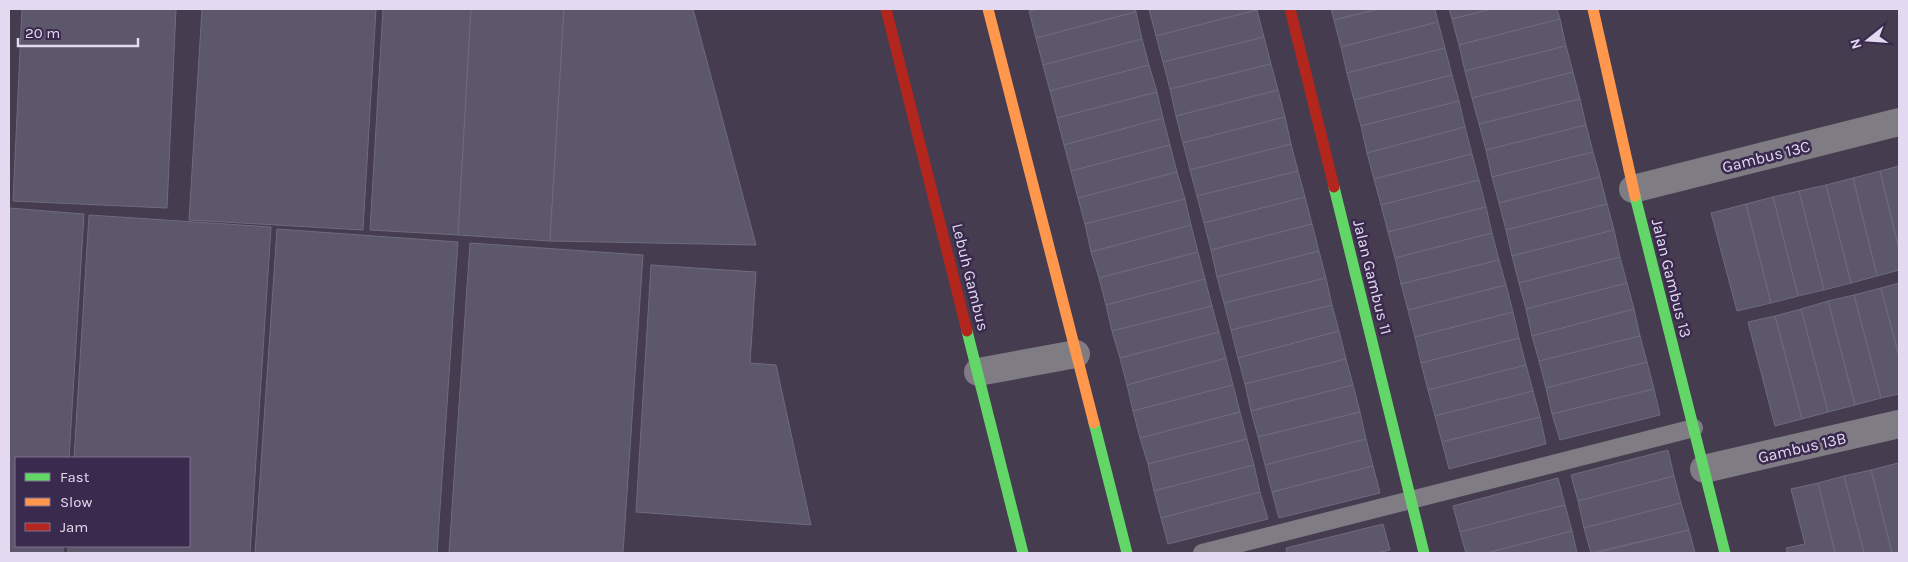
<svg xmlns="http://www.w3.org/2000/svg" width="1908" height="562" viewBox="0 0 1908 562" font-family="Karla,sans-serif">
	<rect width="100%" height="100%" fill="#453c50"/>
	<!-- building -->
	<g fill="#5c576a" stroke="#6f6b7d">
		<path d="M22,9H176L167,208L13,201Z"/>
		<path d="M202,9H376L363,230L189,220Z"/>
		<path d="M383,9H471L458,235L370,230Z"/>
		<path d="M471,9H564L550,241L458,235Z"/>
		<path d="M564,9H693L756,245L550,241Z"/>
		<path d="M1039,9H1135L1136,12L1036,38L1029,11Z"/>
		<path d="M1149,9H1257V10L1156,36Z"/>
		<path d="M1331,9H1379L1334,20Z"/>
		<path d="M1379,9H1435L1438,22L1341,47L1334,20Z"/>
		<path d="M1449,9H1492L1452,19Z"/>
		<path d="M1492,9H1557L1560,19L1459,45L1452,19Z"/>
		<path d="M1257,10L1264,37L1163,62L1156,36Z"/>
		<path d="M1136,12L1142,39L1043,65L1036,38Z"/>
		<path d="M1560,19L1566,46L1465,71L1459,45Z"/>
		<path d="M1438,22L1445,48L1347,73L1341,47Z"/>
		<path d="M1264,37L1271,64L1170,89L1163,62Z"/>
		<path d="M1142,39L1149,65L1050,91L1043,65Z"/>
		<path d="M1566,46L1573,72L1472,98L1465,71Z"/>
		<path d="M1445,48L1452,75L1354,100L1347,73Z"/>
		<path d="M1271,64L1278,90L1176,116L1170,89Z"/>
		<path d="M1149,65L1157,92L1057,118L1050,91Z"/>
		<path d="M1573,72L1580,99L1479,124L1472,98Z"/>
		<path d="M1452,75L1459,101L1361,126L1354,100Z"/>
		<path d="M1278,90L1285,117L1183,143L1176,116Z"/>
		<path d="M1157,92L1163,118L1064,145L1057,118Z"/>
		<path d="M1580,99L1586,125L1486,150L1479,124Z"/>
		<path d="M1459,101L1465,127L1367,153L1361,126Z"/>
		<path d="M1285,117L1291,144L1190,170L1183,143Z"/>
		<path d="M1163,118L1170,145L1071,171L1064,145Z"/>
		<path d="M1586,125L1593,152L1492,177L1486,150Z"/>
		<path d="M1465,127L1472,154L1374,179L1367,153Z"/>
		<path d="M1291,144L1298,171L1197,196L1190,170Z"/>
		<path d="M1170,145L1177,172L1078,198L1071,171Z"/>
		<path d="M1593,152L1600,177L1499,203L1492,177Z"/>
		<path d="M1472,154L1479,180L1381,205L1374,179Z"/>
		<path d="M1899,166V250L1880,171Z"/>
		<path d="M1298,171L1305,197L1204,223L1197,196Z"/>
		<path d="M1880,171L1899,250V270L1877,276L1853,178Z"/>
		<path d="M1177,172L1185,199L1085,224L1078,198Z"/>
		<path d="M1600,177L1607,204L1506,230L1499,203Z"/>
		<path d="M1853,178L1877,276L1851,283L1826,185Z"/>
		<path d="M1479,180L1486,207L1388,232L1381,205Z"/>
		<path d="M1826,185L1851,283L1824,290L1799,191Z"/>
		<path d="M1799,191L1824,290L1798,296L1773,197Z"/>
		<path d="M1305,197L1312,224L1211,250L1204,223Z"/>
		<path d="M1773,197L1798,296L1771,303L1746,204Z"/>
		<path d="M1185,199L1191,225L1091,252L1085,224Z"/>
		<path d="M1607,204L1614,230L1512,256L1506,230Z"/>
		<path d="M1746,204L1771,303L1737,311L1711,213Z"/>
		<path d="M1486,207L1492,233L1395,258L1388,232Z"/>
		<path d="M9,208L84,214L69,458H16V546H63V553H9Z"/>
		<path d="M89,215L271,227L250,553H68V546H189V458H74Z"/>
		<path d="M1312,224L1319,251L1217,277L1211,250Z"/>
		<path d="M1191,225L1198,252L1099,278L1091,252Z"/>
		<path d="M277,229L458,242L437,553H255Z"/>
		<path d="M1614,230L1620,257L1519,283L1512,256Z"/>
		<path d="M1492,233L1499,260L1401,284L1395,258Z"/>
		<path d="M470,243L643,255L623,553H449Z"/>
		<path d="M1319,251L1326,278L1224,303L1217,277Z"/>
		<path d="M1198,252L1205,279L1106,305L1099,278Z"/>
		<path d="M1620,257L1627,283L1526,309L1519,283Z"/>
		<path d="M1499,260L1506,285L1408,310L1401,284Z"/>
		<path d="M651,265L756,272L750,363L776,365L811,525L636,512Z"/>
		<path d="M1326,278L1332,305L1231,330L1224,303Z"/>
		<path d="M1205,279L1212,306L1112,331L1106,305Z"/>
		<path d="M1627,283L1634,309L1532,336L1526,309Z"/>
		<path d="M1899,283V357L1881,288Z"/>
		<path d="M1506,285L1513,312L1415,337L1408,310Z"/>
		<path d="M1881,288L1899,357V394L1881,398L1854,295Z"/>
		<path d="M1854,295L1881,398L1855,405L1828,301Z"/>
		<path d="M1828,301L1855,405L1828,412L1801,309Z"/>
		<path d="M1332,305L1339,331L1238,358L1231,330Z"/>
		<path d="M1212,306L1219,332L1120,358L1112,331Z"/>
		<path d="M1634,309L1640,336L1539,361L1532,336Z"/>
		<path d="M1801,309L1828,412L1802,419L1775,316Z"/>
		<path d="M1513,312L1519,338L1421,363L1415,337Z"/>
		<path d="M1775,316L1802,419L1775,426L1748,322Z"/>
		<path d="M1339,331L1346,359L1245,384L1238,358Z"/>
		<path d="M1219,332L1226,358L1127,385L1120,358Z"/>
		<path d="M1640,336L1647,362L1546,388L1539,361Z"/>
		<path d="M1519,338L1526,365L1428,390L1421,363Z"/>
		<path d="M1226,358L1233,385L1133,411L1127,385Z"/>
		<path d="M1346,359L1353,385L1251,411L1245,384Z"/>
		<path d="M1647,362L1654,389L1552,414L1546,388Z"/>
		<path d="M1526,365L1533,391L1435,416L1428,390Z"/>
		<path d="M1233,385L1240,412L1140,438L1133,411Z"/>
		<path d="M1353,385L1360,412L1258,437L1251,411Z"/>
		<path d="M1654,389L1660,415L1560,440L1552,414Z"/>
		<path d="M1533,391L1540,417L1442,442L1435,416Z"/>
		<path d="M1240,412L1247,439L1148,464L1140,438Z"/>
		<path d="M1360,412L1366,439L1265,465L1258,437Z"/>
		<path d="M1540,417L1546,444L1449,469L1442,442Z"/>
		<path d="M1247,439L1254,465L1154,491L1148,464Z"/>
		<path d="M1366,439L1373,466L1272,492L1265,465Z"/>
		<path d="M1668,450L1674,476L1578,501L1571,475Z"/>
		<path d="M1898,463L1899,469V553H1892L1871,470Z"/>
		<path d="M1254,465L1260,492L1161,518L1154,491Z"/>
		<path d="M1373,466L1380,493L1279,518L1272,492Z"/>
		<path d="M1871,470L1892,553H1864L1844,476Z"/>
		<path d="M1674,476L1681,503L1584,528L1578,501Z"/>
		<path d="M1844,476L1864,553H1835L1818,483Z"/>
		<path d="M1558,478L1565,505L1460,532L1453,506Z"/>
		<path d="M1818,483L1835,553H1787L1786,548L1805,544L1791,489Z"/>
		<path d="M1260,492L1268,519L1168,544L1161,518Z"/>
		<path d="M1681,503L1689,530L1591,553L1584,528Z"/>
		<path d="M1565,505L1572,531L1487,553H1466L1460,532Z"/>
		<path d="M1383,524L1390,550L1377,553H1287L1286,548Z"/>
		<path d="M1689,530L1695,553H1596Z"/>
		<path d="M1572,531L1577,553H1487Z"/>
	</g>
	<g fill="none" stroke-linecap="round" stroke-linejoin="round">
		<!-- lane -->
		<path stroke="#7f7c84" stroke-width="18" d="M1202,553L1694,428"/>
		<!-- street -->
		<g stroke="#7f7c84" stroke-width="28">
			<path d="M1633,189L1899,122"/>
			<path d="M978,372L1076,354"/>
			<path d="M1704,469L1899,424"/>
		</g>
		<!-- fast -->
		<g stroke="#63d668" stroke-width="11">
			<path d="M1334,187L1424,553"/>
			<path d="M1635,196L1725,553"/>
			<path d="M967,331L1023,553"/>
			<path d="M1094,423L1127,553"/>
		</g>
		<!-- slow -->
		<g stroke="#ff974d" stroke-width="11">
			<path d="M988,9L1094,423"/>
			<path d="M1593,9L1635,196"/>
		</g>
		<!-- jam -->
		<g stroke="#b3261e" stroke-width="11">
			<path d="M886,9L967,331"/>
			<path d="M1290,9L1334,187"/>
		</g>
	</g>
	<g text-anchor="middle" stroke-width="5" stroke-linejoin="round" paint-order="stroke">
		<!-- street labels -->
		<g font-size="16" fill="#e3daf1" stroke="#3a2a4d">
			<text transform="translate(1766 156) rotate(-14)" y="6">Gambus 13C</text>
			<text transform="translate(971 277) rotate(76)" y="6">Lebuh Gambus</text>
			<text transform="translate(1373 277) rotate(76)" y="6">Jalan Gambus 11</text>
			<text transform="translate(1672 278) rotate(76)" y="6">Jalan Gambus 13</text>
			<text transform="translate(1802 447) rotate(-13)" y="6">Gambus 13B</text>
		</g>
	</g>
	<!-- border -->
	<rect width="1908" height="562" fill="none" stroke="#e3daf1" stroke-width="20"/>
	<!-- legend -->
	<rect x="15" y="457" width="175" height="90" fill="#3a2a4d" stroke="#7e708f"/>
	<rect x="25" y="473" width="25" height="8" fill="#63d668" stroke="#7e708f"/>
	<text x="60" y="482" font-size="15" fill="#e3daf1">Fast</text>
	<rect x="25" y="498" width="25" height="8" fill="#ff974d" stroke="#7e708f"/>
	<text x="60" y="507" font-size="15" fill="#e3daf1">Slow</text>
	<rect x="25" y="523" width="25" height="8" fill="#b3261e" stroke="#7e708f"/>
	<text x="60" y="532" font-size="15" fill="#e3daf1">Jam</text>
	<!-- north arrow -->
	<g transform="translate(1868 40) rotate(253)" stroke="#3a2a4d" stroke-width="4" paint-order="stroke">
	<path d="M0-4L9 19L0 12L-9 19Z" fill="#e3daf1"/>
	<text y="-8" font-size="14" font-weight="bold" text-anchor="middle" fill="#e3daf1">N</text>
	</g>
	<!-- scale -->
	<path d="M18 38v8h120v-8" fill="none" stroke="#e3daf1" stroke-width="2.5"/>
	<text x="25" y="38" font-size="15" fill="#e3daf1" stroke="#3a2a4d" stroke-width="4" paint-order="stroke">20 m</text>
</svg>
